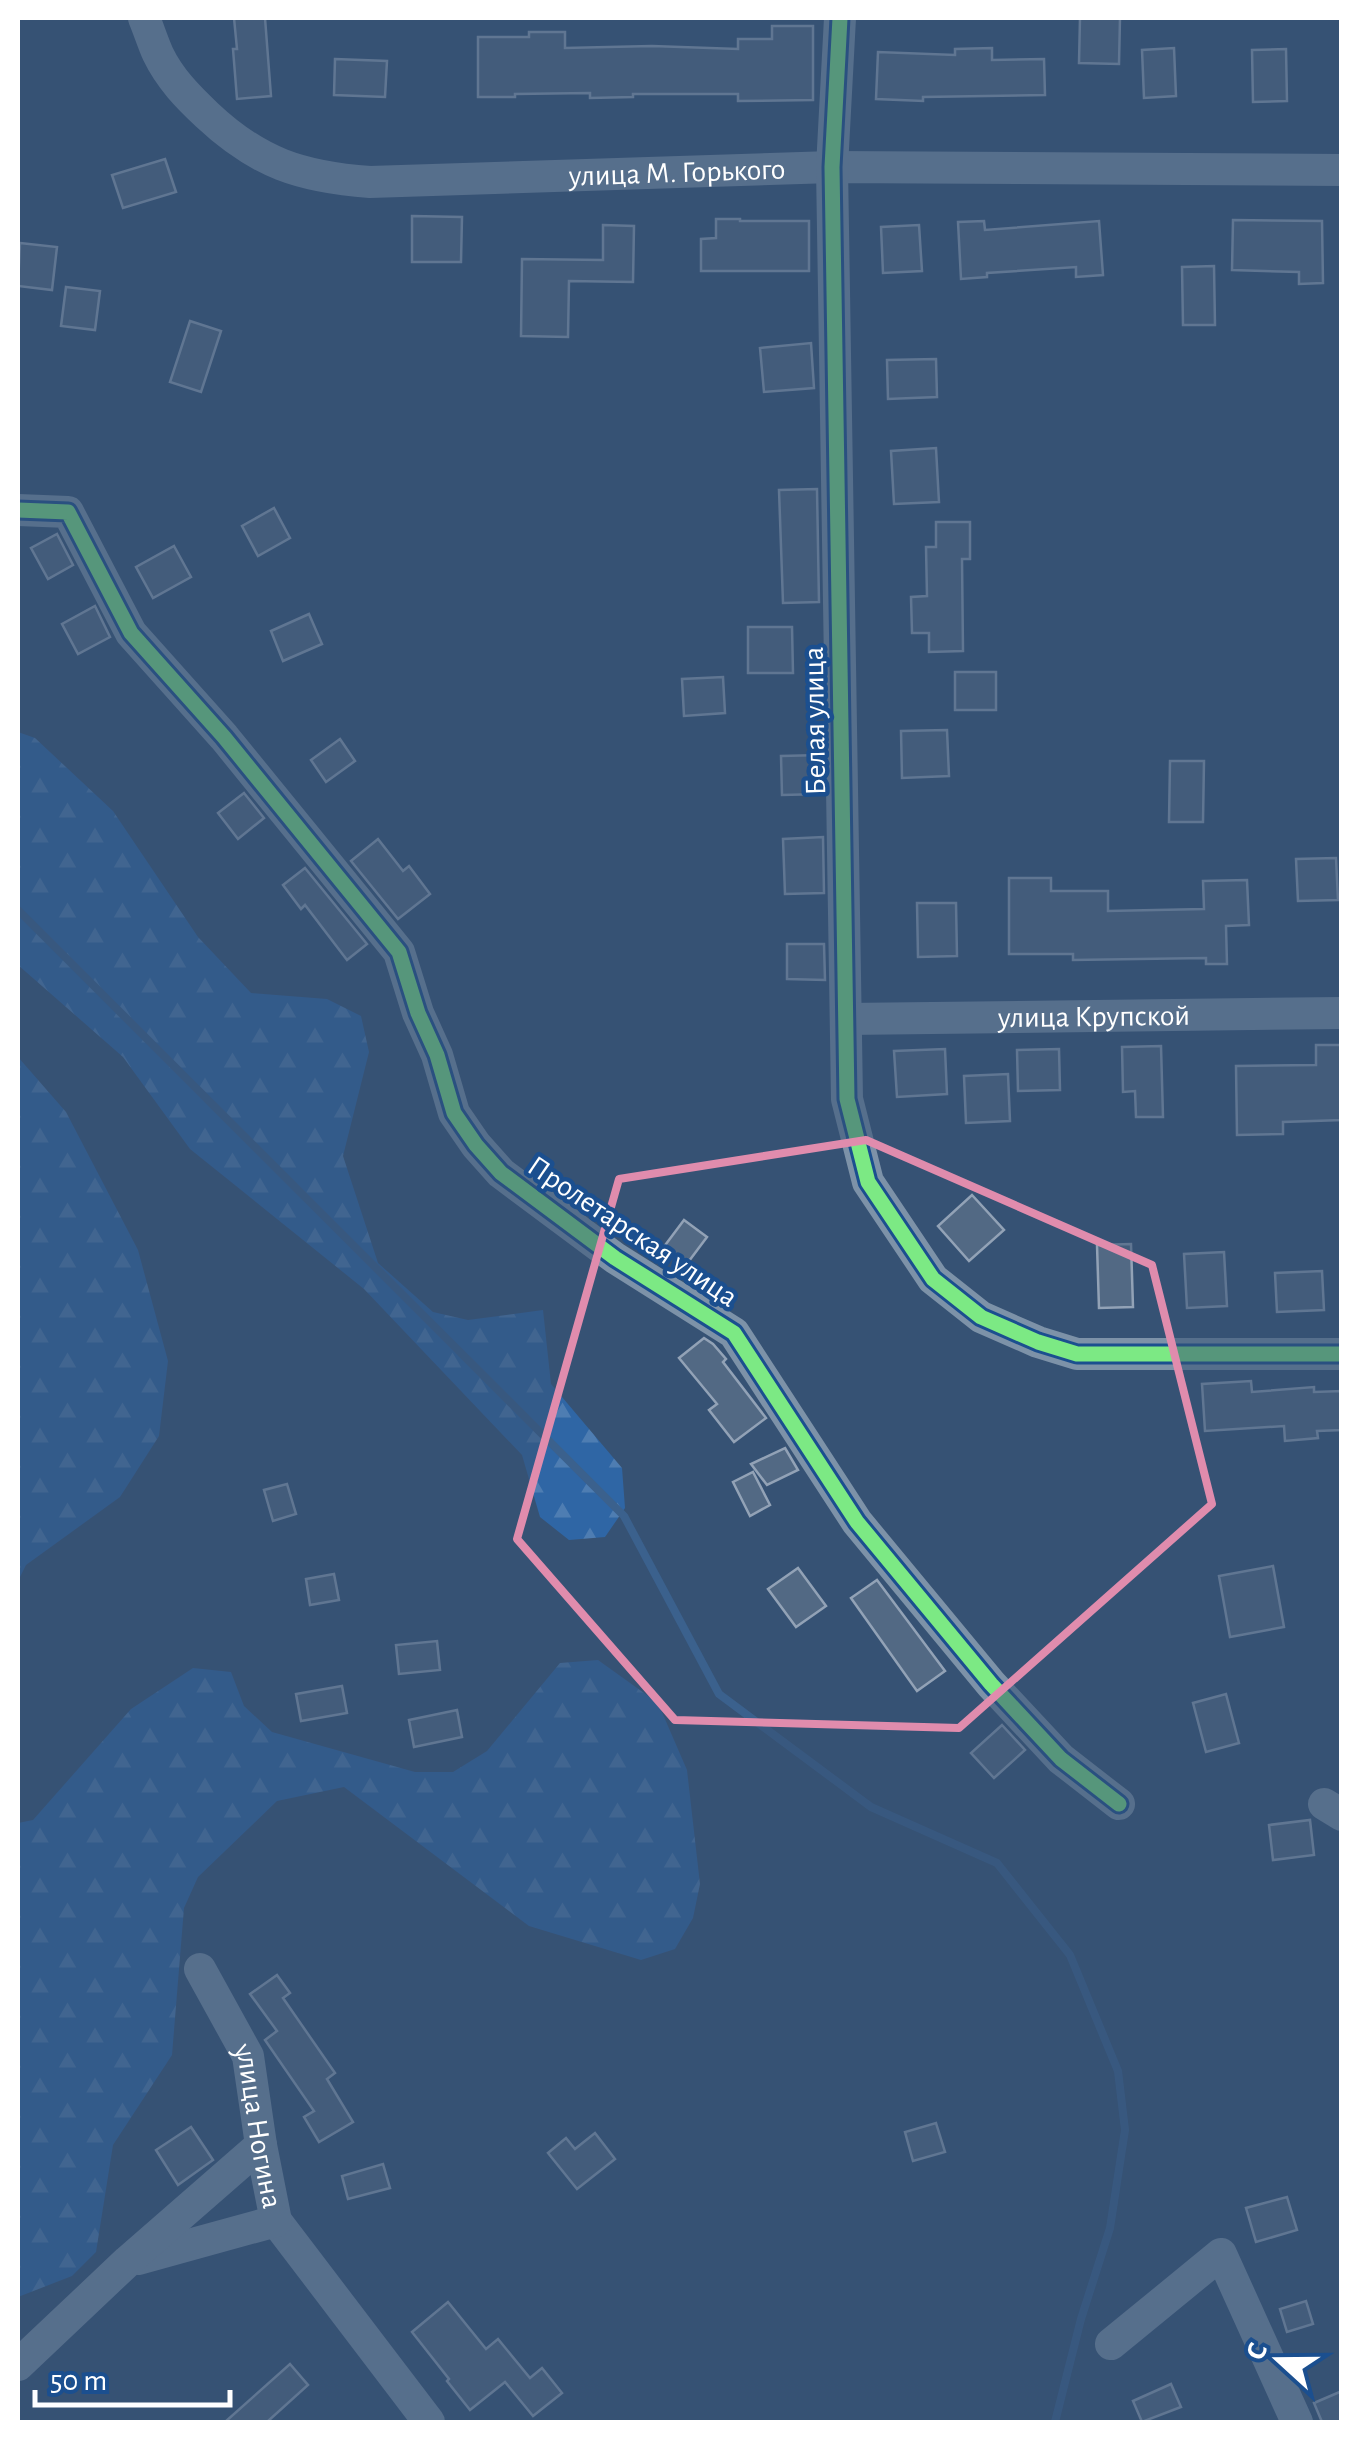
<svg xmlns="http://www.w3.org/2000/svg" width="1359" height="2440" viewBox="0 0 1359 2440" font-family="'Alegreya Sans',sans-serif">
	<defs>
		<pattern id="forest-firs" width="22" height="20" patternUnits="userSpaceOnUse" patternTransform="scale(2.5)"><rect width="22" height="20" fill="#2f66a5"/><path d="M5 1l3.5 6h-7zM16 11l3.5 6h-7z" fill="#4e7db2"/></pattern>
	</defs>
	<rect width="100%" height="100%" fill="#365274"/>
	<!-- forest -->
	<g fill="url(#forest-firs)">
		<path d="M18,732L35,738L113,811L198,937L251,993L327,999L361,1016L369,1052L343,1156L378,1263L433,1312L468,1320L543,1310L551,1384L622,1468L625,1508L605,1537L569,1540L540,1517L522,1455L364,1289L190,1149L123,1057L18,965Z"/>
		<path d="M18,1057L66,1112L138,1250L168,1361L159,1436L120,1497L26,1565L18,1581Z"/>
		<path d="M598,1660L658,1703L687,1770L700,1884L693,1918L675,1949L641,1960L529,1926L344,1787L277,1801L198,1877L184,1908L172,2055L113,2145L96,2252L72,2276L18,2297V1823L33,1820L131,1709L193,1668L231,1672L244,1706L272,1732L415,1772H453L487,1751L560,1663Z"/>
	</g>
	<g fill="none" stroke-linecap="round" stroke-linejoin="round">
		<!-- stream -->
		<path stroke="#3b618d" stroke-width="8" d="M18,910L624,1516L719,1694L871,1807L997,1863L1070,1955L1118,2071L1125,2130L1110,2228L1081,2319L1055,2422"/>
	</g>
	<!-- building -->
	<g fill="#526984" stroke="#92a2b6" stroke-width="2.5">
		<path d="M234,18H265L271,96L237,99L233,49H237Z"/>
		<path d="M1080,18H1120L1119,64L1079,63Z"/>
		<path d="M772,26H813V100L738,101V94H633V97L590,98V93L515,94V97H478V37H529V32H565V48L652,46L738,49V39H772Z"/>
		<path d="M992,48V60L1044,59L1045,95L923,97V101L876,99L878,52L955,55V49Z"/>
		<path d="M1174,48L1176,96L1144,98L1142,50Z"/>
		<path d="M1286,49L1287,101L1253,102L1252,50Z"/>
		<path d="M335,59L387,61L385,97L334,95Z"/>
		<path d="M165,159L176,192L123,208L112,175Z"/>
		<path d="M412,216L462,217L461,262H412Z"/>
		<path d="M716,219H740V221H809V271H701V239L716,238Z"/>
		<path d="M1233,220L1322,221L1323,283L1299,284V272L1232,270Z"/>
		<path d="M984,221L985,230L1099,221L1103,275L1076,277V267L987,273V277L961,279L958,222Z"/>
		<path d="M603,225L634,226L633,282L569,281L568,337L521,336L522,259L603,260Z"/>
		<path d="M919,225L922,271L883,273L881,227Z"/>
		<path d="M20,243L57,247L52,290L18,286Z"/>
		<path d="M1214,266L1215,325H1183L1182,267Z"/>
		<path d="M66,287L100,291L95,330L61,326Z"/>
		<path d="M190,321L221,331L201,392L170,382Z"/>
		<path d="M811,343L814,388L764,392L760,348Z"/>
		<path d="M936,359L937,397L888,399L887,360Z"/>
		<path d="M936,448L939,502L894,504L891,451Z"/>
		<path d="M817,489L819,602L783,603L779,490Z"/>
		<path d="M274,508L290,538L258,556L242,526Z"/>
		<path d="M936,522H970V559H962L963,651L929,652V633H912L911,597L927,596L926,547H936Z"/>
		<path d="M57,534L73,565L48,579L31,548Z"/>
		<path d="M174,546L191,577L153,598L136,567Z"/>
		<path d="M95,606L110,637L78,654L62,624Z"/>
		<path d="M309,614L322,644L283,661L271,631Z"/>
		<path d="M748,627H792L793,673H748Z"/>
		<rect x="955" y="672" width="41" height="38"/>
		<path d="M723,677L725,713L684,716L682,679Z"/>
		<path d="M947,730L949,776L902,778L901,731Z"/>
		<path d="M340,739L355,761L326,782L311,760Z"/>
		<path d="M821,755L822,794L782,795L781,756Z"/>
		<path d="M1170,761H1204L1203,822H1169Z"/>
		<path d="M244,793L264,818L238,839L218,813Z"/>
		<path d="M823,837L824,893L785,894L783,839Z"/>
		<path d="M378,839L403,871L409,866L430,894L398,919L351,861Z"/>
		<path d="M1336,858L1338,900L1298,901L1296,859Z"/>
		<path d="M305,868L367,944L347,960L305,905L301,909L283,885Z"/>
		<path d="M1009,878H1051V891H1108V911L1204,909L1203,881L1247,880L1249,925L1226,926L1227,964H1206V958L1073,960V954H1009Z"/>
		<path d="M917,903H956L957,956L918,957Z"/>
		<path d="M787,944H824L825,980L787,979Z"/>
		<path d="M1316,1045H1342V1120L1283,1122V1134L1237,1135L1236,1066L1316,1065Z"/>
		<path d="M1161,1046L1163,1117H1136L1135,1091L1123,1092L1122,1047Z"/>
		<path d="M945,1049L947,1094L897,1097L894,1051Z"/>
		<path d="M1059,1049L1060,1090L1018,1091L1017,1050Z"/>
		<path d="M1008,1074L1010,1121L966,1123L964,1076Z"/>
		<path d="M972,1195L1004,1230L969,1261L938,1226Z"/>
		<path d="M684,1220L707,1237L686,1265L663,1248Z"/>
		<path d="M1131,1244L1133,1307L1099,1308L1097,1245Z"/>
		<path d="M1224,1252L1227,1306L1187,1308L1184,1254Z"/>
		<path d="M1322,1271L1324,1310L1277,1312L1275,1273Z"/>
		<path d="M704,1338L713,1344L726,1359L723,1362L766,1418L734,1442L709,1410L717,1404L679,1358Z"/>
		<path d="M1251,1381L1252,1392L1314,1387V1392L1342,1391V1430L1317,1431L1318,1438L1285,1441L1284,1426L1205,1431L1202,1384Z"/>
		<path d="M785,1448L798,1470L767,1485L751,1464Z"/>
		<path d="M753,1472L770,1505L750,1516L733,1482Z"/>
		<path d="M287,1484L296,1514L273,1521L264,1490Z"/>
		<path d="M1273,1566L1284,1627L1230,1637L1219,1576Z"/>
		<path d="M798,1568L826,1606L796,1627L768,1589Z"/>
		<path d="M334,1574L339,1600L310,1605L306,1579Z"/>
		<path d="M877,1580L945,1671L917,1691L851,1598Z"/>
		<path d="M437,1641L440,1670L399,1674L396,1645Z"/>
		<path d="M342,1686L347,1713L301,1721L296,1694Z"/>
		<path d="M1226,1694L1239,1743L1206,1752L1193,1703Z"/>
		<path d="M457,1710L462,1737L414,1747L409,1720Z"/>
		<path d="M1002,1725L1025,1750L994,1778L971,1753Z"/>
		<path d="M1310,1820L1314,1855L1273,1860L1269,1825Z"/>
		<path d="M277,1975L290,1993L283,1998L335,2073L327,2079L353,2122L319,2142L304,2117L314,2111L265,2040L277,2031L250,1994Z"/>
		<path d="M936,2123L945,2152L913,2161L905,2132Z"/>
		<path d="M191,2127L213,2160L178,2185L156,2150Z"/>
		<path d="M595,2133L615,2159L577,2189L548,2153L566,2138L575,2149Z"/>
		<path d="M383,2164L390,2188L348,2199L342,2176Z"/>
		<path d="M1287,2197L1297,2230L1256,2242L1246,2208Z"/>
		<path d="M1306,2301L1313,2324L1287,2332L1280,2309Z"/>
		<path d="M448,2302L486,2349L498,2339L530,2378L542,2368L562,2393L533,2416L505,2382L470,2410L447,2381L449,2379L412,2332Z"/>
		<path d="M290,2364L308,2385L267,2422H225Z"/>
		<path d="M1171,2384L1181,2407L1142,2422L1133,2401Z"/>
		<path d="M1342,2391V2422H1322L1314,2403Z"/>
	</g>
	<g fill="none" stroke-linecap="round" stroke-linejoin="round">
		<!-- minor -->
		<g stroke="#7d92a8" stroke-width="32">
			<path id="s1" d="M144,18C149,30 153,43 158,54C170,79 188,97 207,115C258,163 301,177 370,182L832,167L1342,170"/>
			<path d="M840,18L832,167L847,1099L868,1182L933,1279L981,1317L1038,1342L1077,1354H1342"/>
			<path d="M18,510L68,512L131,633L224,737L399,952L418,1013L437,1055L454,1113L476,1145L501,1173L615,1258L734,1333L857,1522L991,1684L1061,1759L1119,1804"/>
			<path id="s2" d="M846,1019L1342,1013"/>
			<path d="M1324,1804L1342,1815"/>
			<path id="s3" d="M200,1969L248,2056L261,2145L276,2221L429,2422"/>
			<path d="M138,2259L276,2221"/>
			<path d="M1111,2344L1221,2254L1297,2422"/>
			<path d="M18,2365L128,2261L261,2145"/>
		</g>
		<defs>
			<g id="cycleway">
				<path d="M840,18L832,167L847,1099L868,1182L933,1279L981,1317L1038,1342L1077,1354H1342"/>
				<path d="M18,510L68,512L131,633L224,737L399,952L418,1013L437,1055L454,1113L476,1145L501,1173L615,1258L734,1333L857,1522L991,1684L1061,1759L1119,1804"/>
			</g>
		</defs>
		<!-- cycleway casing -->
		<use href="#cycleway" stroke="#1b4f8f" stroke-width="21"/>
		<!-- cycleway -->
		<use href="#cycleway" stroke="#7ce984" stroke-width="15"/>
	</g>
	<!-- marked area -->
	<path d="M0 0H1359V2440H0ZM866,1140L1152,1265L1212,1504L959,1728L675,1720L517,1539L619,1179Z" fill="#365274" fill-opacity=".55" fill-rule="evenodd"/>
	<path fill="none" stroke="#e08cad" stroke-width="8" stroke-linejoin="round" d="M866,1140L1152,1265L1212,1504L959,1728L675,1720L517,1539L619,1179Z"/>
	<g text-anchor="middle" stroke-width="9" stroke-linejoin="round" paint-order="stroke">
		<!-- street labels -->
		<g font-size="30" fill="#fff" stroke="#1b4f8f">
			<text dy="10" stroke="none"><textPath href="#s1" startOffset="605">улица М. Горького</textPath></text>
			<text transform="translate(814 721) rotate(-91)" y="10">Белая улица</text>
			<text dy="10" stroke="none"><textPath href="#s2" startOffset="248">улица Крупской</textPath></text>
			<text transform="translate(633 1231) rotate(34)" y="10">Пролетарская улица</text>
			<text dy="10" stroke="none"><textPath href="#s3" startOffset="170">улица Ногина</textPath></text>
		</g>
	</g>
	<!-- border -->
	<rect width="1359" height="2440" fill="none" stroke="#ffffff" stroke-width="40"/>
	<!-- north arrow -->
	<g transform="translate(1279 2360) rotate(291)" stroke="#1b4f8f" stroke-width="8" paint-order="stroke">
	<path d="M0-8L18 38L0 25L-18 38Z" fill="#ffffff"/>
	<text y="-15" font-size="28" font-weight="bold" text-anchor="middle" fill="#ffffff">С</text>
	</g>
	<!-- scale -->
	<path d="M35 2390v15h195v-15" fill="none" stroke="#ffffff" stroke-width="5"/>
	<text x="50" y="2390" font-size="30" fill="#ffffff" stroke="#1b4f8f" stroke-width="8" paint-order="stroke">50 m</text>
</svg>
